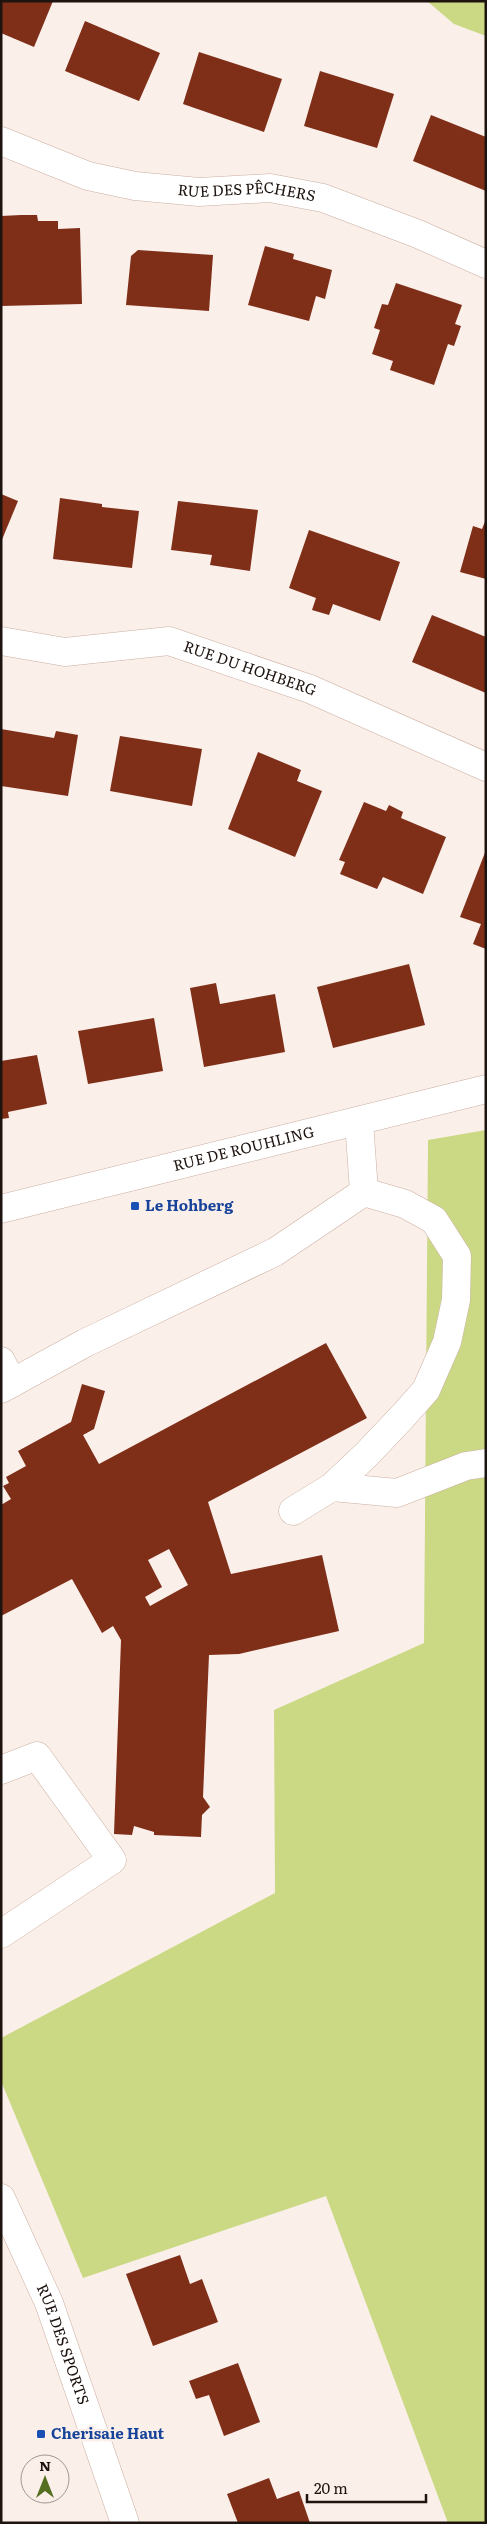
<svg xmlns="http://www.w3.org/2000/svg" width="487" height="2524" viewBox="0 0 487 2524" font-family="Literata,serif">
	<rect width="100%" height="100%" fill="#fbefea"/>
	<!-- green -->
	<g fill="#cbd985">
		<path d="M427,1H486V36L454,24Z"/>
		<path d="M486,1130V2523H448L326,2196L83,2278L1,2081V2038L275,1893L274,1710L424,1643L428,1140Z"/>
	</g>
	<!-- building -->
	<g fill="#7f2e18" fill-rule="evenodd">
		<path d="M1,1H53L34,47L1,33Z"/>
		<path d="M85,21L160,53L139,101L65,71Z"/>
		<path d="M199,52L282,79L264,132L183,104Z"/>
		<path d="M320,71L394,94L377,148L304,126Z"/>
		<path d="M431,115L486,137V191L413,161Z"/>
		<path d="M21,215H37L38,221H58V229L80,228L82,304L1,306V216Z"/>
		<path d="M265,246L294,254L293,259L332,270L325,299L316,296L309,321L248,305Z"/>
		<path d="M138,250L213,255L209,311L126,305L131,256Z"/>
		<path d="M396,283L462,305L455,324L461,326L454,346L448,344L434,385L390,370L393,361L372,354L380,330L374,328L382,304L388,305Z"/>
		<path d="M1,494L18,501L1,542Z"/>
		<path d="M60,498L102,504V507L139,511L132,568L53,559Z"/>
		<path d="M178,501L258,510L250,571L210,565L212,555L171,550Z"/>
		<path d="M486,519V579L460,572L473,526L482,529Z"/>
		<path d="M309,530L400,562L380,621L333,604L329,615L312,610L316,598L289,588Z"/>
		<path d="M432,615L486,637V693L412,662Z"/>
		<path d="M1,729L54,738L56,731L78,735L68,796L1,786Z"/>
		<path d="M120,736L202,749L192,806L110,791Z"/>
		<path d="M258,752L301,770L297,781L322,791L295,857L228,829Z"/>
		<path d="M364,802L386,811L389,805L403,812L401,818L446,837L423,894L383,877L377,889L340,874L345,862L339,860Z"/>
		<path d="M486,850V949L473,944L481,924L460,917Z"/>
		<path d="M409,964L425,1025L333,1048L317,987Z"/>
		<path d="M216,983L220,1004L275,994L285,1052L204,1067L190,988Z"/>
		<path d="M154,1018L163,1071L88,1084L78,1031Z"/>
		<path d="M37,1055L47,1104L8,1112L9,1118L1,1119V1061Z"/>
		<path d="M326,1343L367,1418L208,1502L231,1574L322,1555L339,1631L239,1654L209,1655L203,1797L210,1807L202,1815L201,1837L154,1835V1832L134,1826L132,1835L114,1834L121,1640L113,1626L102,1633L72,1579L1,1616V1505L11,1499L3,1486L9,1483L6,1477L26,1466L18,1451L71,1422L82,1384L105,1391L94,1429L83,1435L99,1464ZM169,1549L188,1585L150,1606L145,1597L162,1587L148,1560Z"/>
		<path d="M180,2255L190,2284L202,2279L218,2322L153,2346L126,2274Z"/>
		<path d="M238,2363L260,2422L224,2436L209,2395L196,2399L189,2381Z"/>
		<path d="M269,2478L277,2499L299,2491L310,2523H238L227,2494Z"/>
	</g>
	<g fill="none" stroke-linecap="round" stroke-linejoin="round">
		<defs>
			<g id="minor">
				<path id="s1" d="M1,141L88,176L135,186L199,192L270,188L323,198L418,234L486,264"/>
				<path id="s2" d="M1,641L65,652L169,641L310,689L486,767"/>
				<path id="s3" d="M1,1209L486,1089"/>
				<path d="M1,1361L12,1383"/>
				<path d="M1,1389L85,1343L275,1252L364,1192L359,1121"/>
				<path d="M332,1487L397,1493L466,1466L486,1463"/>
				<path d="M293,1511L332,1487L367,1454L403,1416L426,1390L447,1342L456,1300L457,1256L434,1220L405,1204L364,1192"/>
				<path d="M1,1770L37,1756L112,1860L1,1934"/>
				<path id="s4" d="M1,2198L49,2303L125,2523"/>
			</g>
		</defs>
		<!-- minor casing -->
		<use href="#minor" stroke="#cbafa1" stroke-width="29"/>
		<!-- minor -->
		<use href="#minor" stroke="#fff" stroke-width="28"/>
	</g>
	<!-- markers -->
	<g fill="#1a4fb4" stroke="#fbefea" stroke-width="2">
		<rect x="130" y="1201" width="10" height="10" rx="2.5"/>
		<rect x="36" y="2429" width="10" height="10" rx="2.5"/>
	</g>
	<g text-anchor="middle" stroke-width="5" stroke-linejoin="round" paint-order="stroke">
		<!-- street labels -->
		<g font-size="15" fill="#1e140f" stroke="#fbefea">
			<text dy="5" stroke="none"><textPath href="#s1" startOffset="254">RUE DES PÊCHERS</textPath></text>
			<text dy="5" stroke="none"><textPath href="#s2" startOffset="255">RUE DU HOHBERG</textPath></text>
			<text dy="5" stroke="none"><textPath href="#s3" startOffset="250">RUE DE ROUHLING</textPath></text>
			<text dy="5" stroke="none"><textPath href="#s4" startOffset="159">RUE DES SPORTS</textPath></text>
		</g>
		<!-- transit labels -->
		<g font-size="15" font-weight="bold" fill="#164399" stroke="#fbefea" text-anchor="start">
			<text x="145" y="1211">Le Hohberg</text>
			<text x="51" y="2439">Cherisaie Haut</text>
		</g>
	</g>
	<!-- border -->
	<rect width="487" height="2524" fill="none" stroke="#1e140f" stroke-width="5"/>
	<!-- north arrow -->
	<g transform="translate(45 2479)"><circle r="24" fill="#fbefea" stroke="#a39792"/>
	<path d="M0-4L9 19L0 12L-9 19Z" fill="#556e20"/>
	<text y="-8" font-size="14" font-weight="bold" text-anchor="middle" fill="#1e140f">N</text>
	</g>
	<!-- scale -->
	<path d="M307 2494v8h119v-8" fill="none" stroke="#1e140f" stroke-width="2.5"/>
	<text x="314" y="2494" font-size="15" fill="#1e140f" stroke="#fbefea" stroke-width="4" paint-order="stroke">20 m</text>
</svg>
